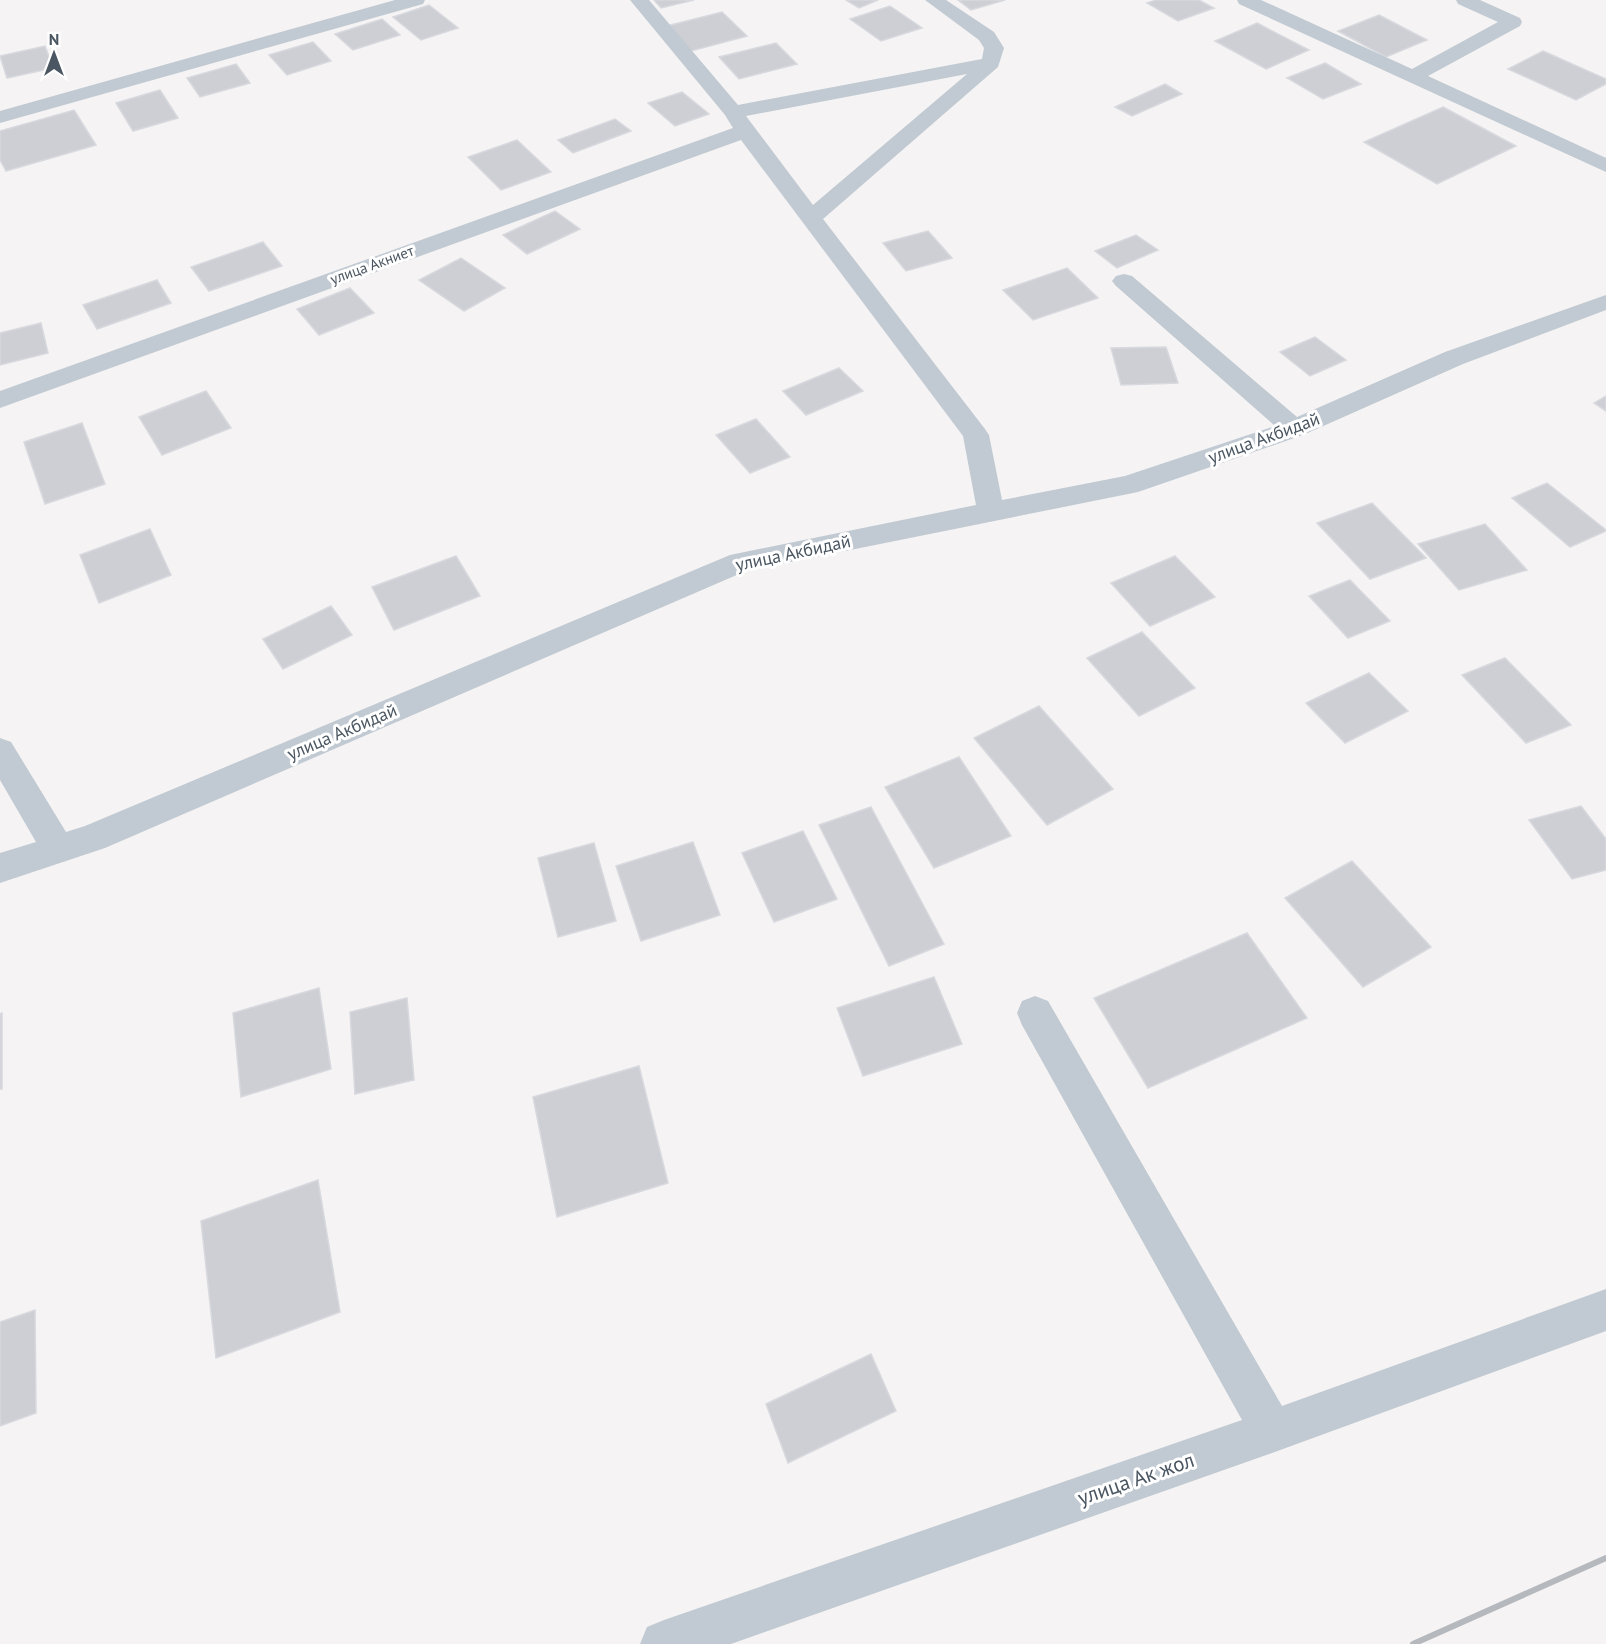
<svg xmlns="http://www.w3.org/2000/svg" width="1606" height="1644" viewBox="0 0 1606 1644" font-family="'PT Sans',sans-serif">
	<rect width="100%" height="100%" fill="#f5f3f3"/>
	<!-- building -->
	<g fill="#cdcfd5" stroke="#d7d9de" stroke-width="1.5">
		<path d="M654,0H694L661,8Z"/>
		<path d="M846,0H878L859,8Z"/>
		<path d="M958,0H1005L971,10Z"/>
		<path d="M1156,0H1199L1214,8L1178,21L1147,3Z"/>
		<path d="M429,5L458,28L421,40L393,17Z"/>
		<path d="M890,6L922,28L881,41L850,19Z"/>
		<path d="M722,12L747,36L691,51L667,26Z"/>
		<path d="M1379,15L1427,40L1386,57L1338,31Z"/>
		<path d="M382,19L400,35L353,50L335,34Z"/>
		<path d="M1257,23L1309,50L1266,69L1215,41Z"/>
		<path d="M313,42L331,61L287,75L269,55Z"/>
		<path d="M776,43L797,64L739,79L719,57Z"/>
		<path d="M45,46L53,68L7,78L0,56Z"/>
		<path d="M1543,51L1606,79V84L1576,100L1508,69Z"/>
		<path d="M1325,63L1361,84L1323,99L1287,78Z"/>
		<path d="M236,64L250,83L200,97L187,78Z"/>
		<path d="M1165,84L1182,94L1132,116L1115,107Z"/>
		<path d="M160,90L178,118L133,131L116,103Z"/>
		<path d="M682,92L709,114L675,126L648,103Z"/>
		<path d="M1443,107L1516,146L1437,184L1364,142Z"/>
		<path d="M74,110L96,145L6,171L0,160V131Z"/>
		<path d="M615,119L631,131L573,153L558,140Z"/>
		<path d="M517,140L551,172L501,190L468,157Z"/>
		<path d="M555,211L580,229L527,254L503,235Z"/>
		<path d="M928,231L952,258L906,271L883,243Z"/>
		<path d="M1136,235L1158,250L1117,268L1095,251Z"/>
		<path d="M263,242L282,266L209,291L191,267Z"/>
		<path d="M461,258L505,288L464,311L419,280Z"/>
		<path d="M1067,268L1098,298L1033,320L1003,290Z"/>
		<path d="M157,280L171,303L97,329L83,305Z"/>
		<path d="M350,288L374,313L319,335L297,309Z"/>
		<path d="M41,323L48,353L0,365V333Z"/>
		<path d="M1315,337L1346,360L1310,376L1280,352Z"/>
		<path d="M1166,347L1178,383L1121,385L1111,348Z"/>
		<path d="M839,368L863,391L806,415L783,391Z"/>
		<path d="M206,391L231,428L162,455L139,417Z"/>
		<path d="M1606,396V411L1594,403Z"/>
		<path d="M756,419L790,457L750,473L716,435Z"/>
		<path d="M82,423L105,484L45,504L24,442Z"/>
		<path d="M1547,483L1606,530V531L1570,547L1512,498Z"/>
		<path d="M1372,503L1426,558L1370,579L1317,523Z"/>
		<path d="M1485,524L1527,570L1459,590L1418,544Z"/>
		<path d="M150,529L171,575L99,603L80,555Z"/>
		<path d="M456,556L480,596L394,630L372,587Z"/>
		<path d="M1175,556L1215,597L1150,626L1111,583Z"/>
		<path d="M1350,580L1390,621L1348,638L1309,596Z"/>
		<path d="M331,606L352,635L283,669L263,639Z"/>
		<path d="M1142,632L1195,688L1139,716L1087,658Z"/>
		<path d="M1505,658L1571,725L1526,743L1462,675Z"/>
		<path d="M1369,673L1408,711L1345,743L1306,703Z"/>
		<path d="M1039,706L1113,789L1047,825L974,738Z"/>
		<path d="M959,757L1011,836L934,868L885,787Z"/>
		<path d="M1581,806L1606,839V870L1572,879L1529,820Z"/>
		<path d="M871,807L944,944L889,966L819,825Z"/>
		<path d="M803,831L837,899L774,922L742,853Z"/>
		<path d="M693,842L720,915L641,941L616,866Z"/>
		<path d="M594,843L616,921L558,937L538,858Z"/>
		<path d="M1352,861L1431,947L1363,987L1285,898Z"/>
		<path d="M1247,933L1307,1018L1148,1088L1094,998Z"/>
		<path d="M934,977L962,1044L863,1076L837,1008Z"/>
		<path d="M319,988L331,1069L241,1097L233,1013Z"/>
		<path d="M407,998L414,1080L355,1094L350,1012Z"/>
		<path d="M2,1013V1089H0V1014Z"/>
		<path d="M639,1066L668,1183L557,1217L533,1097Z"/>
		<path d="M318,1180L340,1312L216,1358L201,1221Z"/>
		<path d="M35,1310L36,1413L0,1426V1322Z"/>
		<path d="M871,1354L896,1411L788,1463L766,1404Z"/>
	</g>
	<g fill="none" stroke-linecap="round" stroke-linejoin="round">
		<!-- minor -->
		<g fill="#c1cad2" fill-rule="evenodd">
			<path d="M395,0H425L423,4L0,123V111Z"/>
			<path d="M630,0H649L738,105L982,59L984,48L979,40L925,0H946L994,32L1004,48L998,67L823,219L985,429L989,435L1002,500L1125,476L1275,426L1116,286L1112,281L1116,276L1124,274L1132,276L1297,417L1445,352L1606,295V310L1463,364L1303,435L1138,492L746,571L105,848L0,883V853L36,842L0,780V738L11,742L66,832L85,826L730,555L976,505L963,436L741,140L0,408V391L733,128L725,115ZM967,74L813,205L746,116Z"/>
			<path d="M1237,0H1261L1412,69L1498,22L1458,4L1456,0H1480L1520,18L1522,22L1520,26L1428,76L1606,158V172L1239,4Z"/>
			<path d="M1035,996L1048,1001L1282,1406L1606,1289V1331L1272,1453L731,1644H640L647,1627L664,1620L1242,1420L1022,1025L1017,1013L1022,1001Z"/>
		</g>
		<!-- rail -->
		<path stroke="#b5b8bd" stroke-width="6" d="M1413,1644L1606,1558"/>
	</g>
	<g text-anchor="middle" stroke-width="6" stroke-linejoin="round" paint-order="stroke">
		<!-- far-street labels -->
		<g font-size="15" fill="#4a5661" stroke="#fff">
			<text transform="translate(372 265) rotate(-20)" y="5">улица Акниет</text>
		</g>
		<!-- street labels -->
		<g font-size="18" fill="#4a5661" stroke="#fff">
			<text transform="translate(1264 438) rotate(-20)" y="6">улица Акбидай</text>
			<text transform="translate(793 553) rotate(-12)" y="6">улица Акбидай</text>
			<text transform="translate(342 732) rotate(-23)" y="6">улица Акбидай</text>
		</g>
		<!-- near-street labels -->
		<g font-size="21" fill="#4a5661" stroke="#fff">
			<text transform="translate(1136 1479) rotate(-19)" y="7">улица Ак жол</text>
		</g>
	</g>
	<!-- north arrow -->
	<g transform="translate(54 54)" stroke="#ffffff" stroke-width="4.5" paint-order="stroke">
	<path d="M0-4.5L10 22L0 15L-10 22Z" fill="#4a5661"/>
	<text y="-9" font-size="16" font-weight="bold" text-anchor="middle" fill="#4a5661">N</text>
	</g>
</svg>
